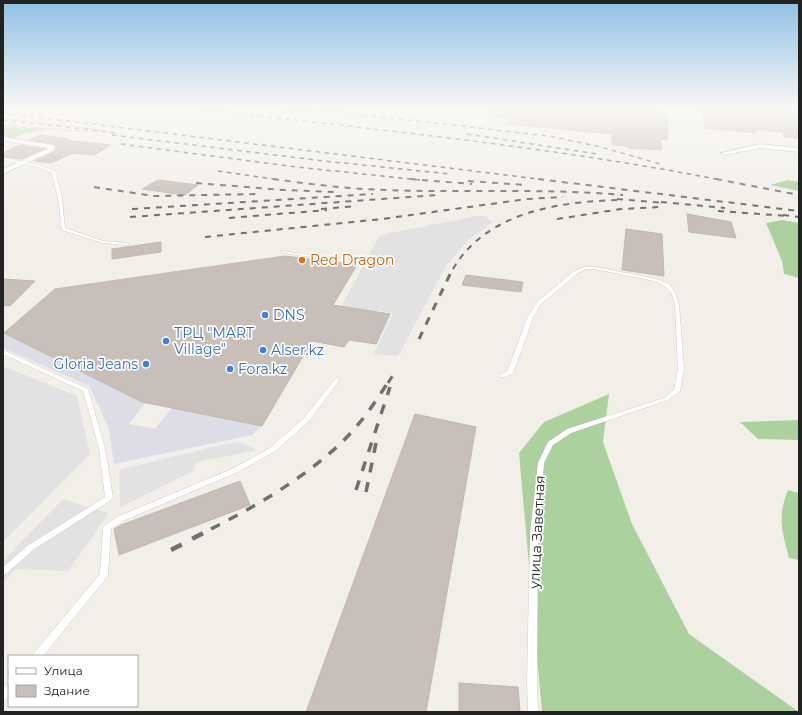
<svg xmlns="http://www.w3.org/2000/svg" width="802" height="715" viewBox="0 0 802 715" font-family="Montserrat,sans-serif">
	<rect width="100%" height="100%" fill="#f2efe9"/>
	<!-- forest -->
	<g fill="#add19e">
		<path d="M3,126L49,129L25,133L14,138L3,136Z"/>
		<path d="M788,180L799,182V191L770,185Z"/>
		<path d="M782,220L799,223V278L784,274L782,261L766,223Z"/>
		<path d="M609,394L603,442L632,524L689,634L799,712H542L519,453L544,422Z"/>
		<path d="M799,420V440L758,439L740,422Z"/>
		<path d="M788,490L799,493V560L789,558C782,531 777,517 788,490Z"/>
	</g>
	<!-- parking -->
	<g fill="#e2e2e2">
		<path d="M477,216H485L493,222L468,240L446,266L398,356L374,354L393,313L341,307L380,235Z"/>
		<path d="M3,366L77,396L90,454L3,542Z"/>
		<path d="M240,442L257,450L197,462L193,471L120,508L119,470L217,446Z"/>
		<path d="M63,499L109,513L68,571L15,569L3,583V561Z"/>
	</g>
	<!-- plaza -->
	<path fill="#dddde8" d="M4,333L146,402L129,424L155,429L172,408L262,426L252,435L114,464L109,428L89,386L3,348V334Z"/>
	<!-- building -->
	<g fill="#c7bfb8" stroke="#c4b6ab">
		<path d="M490,109H586L609,112L610,109H630L668,113L667,140L660,139L662,150L628,148V146L612,145V134L508,124L511,118L490,116Z"/>
		<path d="M701,109H754L799,113V139L784,137L782,132L755,129L756,133L705,128Z"/>
		<path d="M40,135L68,139L64,140L111,145L94,155L73,153L51,163L35,161L54,152L57,147L53,144L30,140Z"/>
		<path d="M19,145L44,149L21,159L3,157V153Z"/>
		<path d="M158,180L198,185L185,195L142,189Z"/>
		<path d="M687,214L731,222L736,238L689,232Z"/>
		<path d="M626,229L662,234L664,276L622,270Z"/>
		<path d="M161,242V252L112,259V249Z"/>
		<path d="M285,256L357,265L333,305L390,314L376,344L349,340L344,347L312,341L262,426L142,402L4,333L55,289Z"/>
		<path d="M466,275L523,282L521,292L462,285Z"/>
		<path d="M3,279L35,281L10,306L3,305Z"/>
		<path d="M415,414L476,427L426,712H306Z"/>
		<path d="M240,481L250,505L119,555L114,529L121,525Z"/>
		<path d="M459,683L518,687L520,712H459Z"/>
	</g>
	<g fill="none" stroke-linecap="round" stroke-linejoin="round">
		<defs>
			<g id="service">
				<path d="M3,158L40,165L55,171L62,198L65,228L103,241L127,243L129,244L127,245L103,243L62,230L58,198L52,173L38,167L3,160Z"/>
				<path d="M282,251L363,262L365,263L363,264L284,253L282,252Z"/>
				<path d="M585,267H595L657,279L669,284L675,292L679,305L684,369L680,391L668,400L571,433L553,445L544,463L538,533L537,684L538,712H528L527,684L530,533L538,463L548,442L567,429L664,398L674,390L678,369L675,305L671,292L665,286L654,281L595,269H586L578,273L541,304L533,318L514,371C511,375 505,378 500,377L499,376C501,373 506,373 508,370L527,318L537,302L574,271Z"/>
				<path d="M3,350L88,389L105,448L113,498L111,500L33,550L6,574L3,575V567L27,546L105,497L99,448L83,391L3,354Z"/>
				<path d="M337,378L339,379L340,380L339,381L308,422L274,452L238,472L125,520L111,529L108,575L107,577L43,656H33L34,653L100,574L103,528L104,526L119,516L234,468L270,448L304,418L335,379Z"/>
				<path d="M9,684V696L6,699L3,701V689L6,686Z"/>
			</g>
			<g id="minor">
				<path d="M3,137L53,145L56,147L53,151L3,174V169L49,148L3,141Z"/>
				<path d="M760,144L799,148V152L760,148L724,155L721,153Z"/>
			</g>
		</defs>
		<!-- service casing -->
		<use href="#service" stroke="#a9a9a9" stroke-width="0.5"/>
		<!-- minor casing -->
		<use href="#minor" stroke="#a9a9a9" stroke-width="1"/>
		<!-- path -->
		<path stroke="#fa8072" stroke-width="1" stroke-dasharray="1 1" stroke-linecap="butt" d="M3,118L102,130L93,132L3,125"/>
		<!-- service -->
		<use href="#service" fill="#fff" fill-rule="evenodd"/>
		<!-- minor -->
		<use href="#minor" fill="#fff" fill-rule="evenodd"/>
		<!-- rail-far4 -->
		<g stroke="#707070" stroke-width="1.5" stroke-dasharray="4.5 4.5" stroke-linecap="butt">
			<path d="M196,109C371,129 547,146 721,180"/>
			<path d="M278,109L314,113"/>
			<path d="M309,109L549,136L601,147L660,164"/>
			<path d="M3,113L546,180"/>
			<path d="M3,120L118,133"/>
			<path d="M467,134L597,154"/>
			<path d="M112,135L324,161L450,174"/>
			<path d="M121,144L296,167L420,180"/>
			<path d="M218,171L280,180"/>
		</g>
		<!-- rail-far3 -->
		<g stroke="#707070" stroke-width="2" stroke-dasharray="6 6" stroke-linecap="butt">
			<path d="M273,179C310,184 348,189 385,190C465,193 543,188 623,195"/>
			<path d="M410,179L472,184"/>
			<path d="M538,179L799,211"/>
			<path d="M716,179L799,195"/>
			<path d="M468,181L525,185"/>
			<path d="M196,183L284,190L336,192"/>
			<path d="M94,187L154,196L257,194"/>
			<path d="M617,199L665,203"/>
			<path d="M661,202L725,208"/>
			<path d="M132,209L373,194"/>
			<path d="M321,209L357,206"/>
			<path d="M718,211L788,216"/>
			<path d="M783,215L799,217"/>
			<path d="M130,217L437,195"/>
			<path d="M229,218L327,210"/>
			<path d="M557,219L621,209L660,207"/>
			<path d="M205,237L382,219L527,199L563,197"/>
			<path d="M453,269C487,211 562,201 623,200"/>
		</g>
		<!-- rail-far2 -->
		<g stroke="#707070" stroke-width="3" stroke-dasharray="8 8" stroke-linecap="butt">
			<path d="M419,339L453,268"/>
			<path d="M388,383L396,370"/>
		</g>
		<!-- rail-far1 -->
		<g stroke="#707070" stroke-width="3.5" stroke-dasharray="10 10" stroke-linecap="butt">
			<path d="M356,490L390,387"/>
			<path d="M366,492L376,443"/>
			<path d="M211,529C256,506 301,480 339,445C358,427 374,405 388,382"/>
		</g>
		<!-- rail -->
		<path stroke="#707070" stroke-width="4.5" stroke-dasharray="12 12" stroke-linecap="butt" d="M171,550L213,528"/>
	</g>
	<!-- sky -->
	<linearGradient id="sky" x2="0" y2="1"><stop stop-color="#8fc0e4"/><stop offset="0.52" stop-color="#f9f8f5"/><stop offset="1" stop-color="#f9f8f5" stop-opacity="0"/></linearGradient>
	<rect width="802" height="209" fill="url(#sky)"/>
	<!-- markers -->
	<circle fill="#e8710a" stroke="#fff" stroke-width="1.5" cx="302" cy="260" r="4"/>
	<g fill="#3f7fe0" stroke="#fff" stroke-width="1.5">
		<circle cx="265" cy="315" r="4"/>
		<circle cx="166" cy="341" r="4"/>
		<circle cx="263" cy="350" r="4"/>
		<circle cx="146" cy="364" r="4"/>
		<circle cx="230" cy="369" r="4"/>
	</g>
	<g text-anchor="middle" stroke-width="3.5" stroke-linejoin="round" paint-order="stroke">
		<!-- food labels -->
		<g font-size="14" fill="#c56008" stroke="#fff" text-anchor="start">
			<text x="310" y="265">Red Dragon</text>
		</g>
		<!-- shop labels -->
		<g font-size="14" fill="#366cbe" stroke="#fff" text-anchor="start">
			<text x="273" y="320">DNS</text>
			<text x="174" y="338">ТРЦ "MART<tspan x="174" dy="16">Village"</tspan></text>
			<text x="271" y="355">Alser.kz</text>
			<text x="138" y="369" text-anchor="end">Gloria Jeans</text>
			<text x="238" y="374">Fora.kz</text>
		</g>
		<!-- street labels -->
		<g font-size="14" fill="#222" stroke="#fff">
			<text transform="translate(537 532) rotate(-87)" y="5">улица Заветная</text>
		</g>
	</g>
	<!-- border -->
	<rect width="802" height="715" fill="none" stroke="#222222" stroke-width="8"/>
	<!-- legend -->
	<rect x="8" y="655" width="130" height="52" fill="#ffffff" stroke="#a7a7a7"/>
	<rect x="16" y="668" width="20" height="6" fill="#ffffff" stroke="#a7a7a7"/>
	<text x="44" y="675" font-size="12" fill="#222222">Улица</text>
	<rect x="16" y="685" width="20" height="12" fill="#c7bfb8" stroke="#a7a7a7"/>
	<text x="44" y="695" font-size="12" fill="#222222">Здание</text>
</svg>
